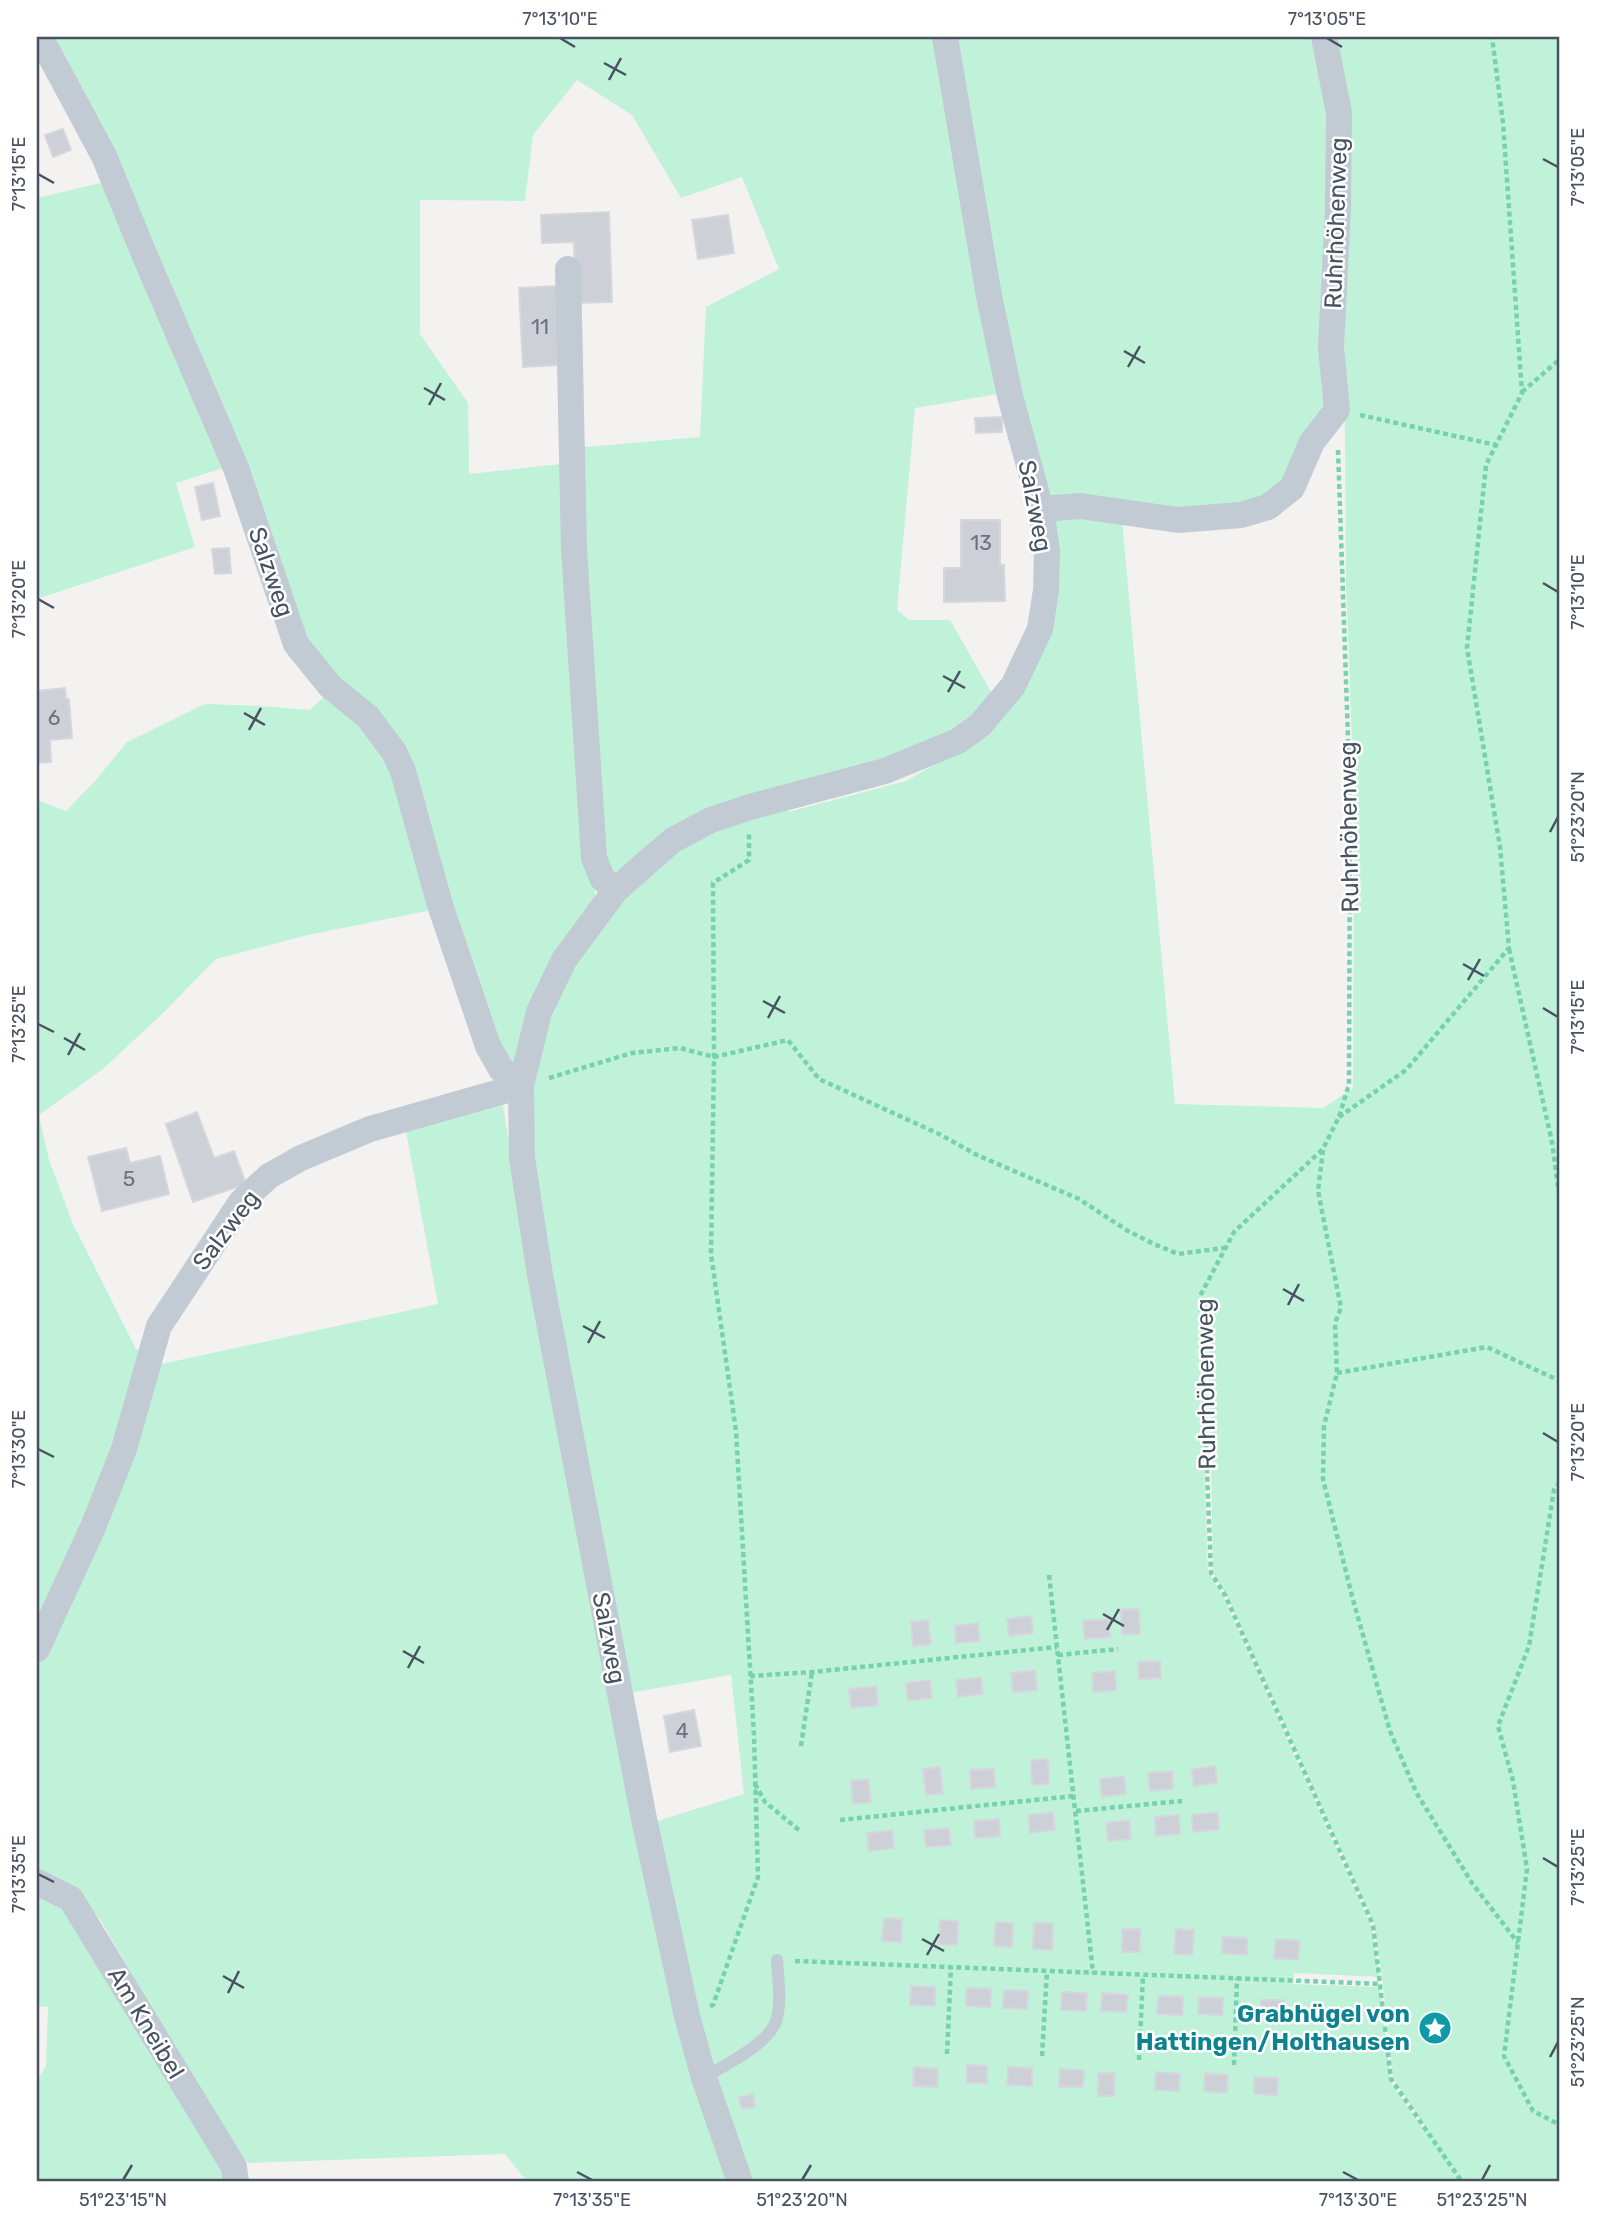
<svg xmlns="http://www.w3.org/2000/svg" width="1597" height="2219" viewBox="0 0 1597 2219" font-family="Rubik,sans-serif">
	<rect width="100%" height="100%" fill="#f4f2f1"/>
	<!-- green -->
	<g fill="#bff2d9" fill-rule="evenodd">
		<path d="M43,37H940L998,394L915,408L897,610L909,620H950L994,697L954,733L799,788L788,812L906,781L962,749L1035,669L1055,513L1122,520L1175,1104L1323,1108L1352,1089L1353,1085L1354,797L1346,581L1344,300L1332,37H1560V2182H750L709,2071L654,1822L744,1794L731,1675L629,1693L566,1389L521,1083L570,966L625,896L597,860L575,448L700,437L706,307L779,269L742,177L681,198L632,115L577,80L533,135L525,201L420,200V334L468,403L469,474L570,463L596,906L512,1069L501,1049L405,769L299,640L230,466L176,483L195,547L37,599V198L117,179ZM1200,1352L1209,1355L1213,1572L1226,1594L1374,1924L1383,1984L1393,2078L1426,2128L1422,2127L1391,2083L1380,1987L1293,1984L1294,1973L1380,1977L1371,1926L1223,1596L1208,1572Z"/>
		<path d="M958,37H1317L1334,148V395L1287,483L1231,511L1046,497L996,297Z"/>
		<path d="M330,691L379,735L437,909L308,935L216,959L162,1014L103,1069L39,1115L49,1160L73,1224L136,1349L157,1365L438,1304L405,1126L503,1105L548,1386L676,2021L694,2089L728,2182H527L505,2154L249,2163L236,2153L100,1919L76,1892L37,1872V800L66,811L95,781L127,742L205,704L262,706L310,710Z"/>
		<path d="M37,1889L69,1910L226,2176L227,2182H37V2081L46,2066L48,2007L37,2006Z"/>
	</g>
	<!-- building -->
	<g fill="#cdd0d7" stroke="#d5d7dd" stroke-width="2">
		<path d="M63,129L71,150L53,157L45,135Z"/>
		<path d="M609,212L612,302L576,303L574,242L542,243L541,215Z"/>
		<path d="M728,215L734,253L698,259L692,220Z"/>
		<path d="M557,286L560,365L523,367L519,288Z"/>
		<path d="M1002,417V432L976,433L975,418Z"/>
		<path d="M213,483L220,516L202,520L195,487Z"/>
		<path d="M961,520H1000V565H1004L1005,601L944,602V568H961Z"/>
		<path d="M229,548L231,573L215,574L212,549Z"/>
		<path d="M65,688L66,699H69L72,738L50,740L51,762L37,763V691Z"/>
		<path d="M197,1112L214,1158L234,1151L246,1184L193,1202L166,1124Z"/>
		<path d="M126,1148L130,1163L160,1156L169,1194L102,1211L88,1157Z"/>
		<path d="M1139,1609L1140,1634H1122L1121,1610Z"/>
		<path d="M1031,1616L1033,1633L1009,1636L1007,1619Z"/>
		<path d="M1109,1619L1110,1637L1085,1639L1083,1621Z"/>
		<path d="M928,1620L931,1644L913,1646L911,1622Z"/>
		<path d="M978,1623L980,1641L956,1643L955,1626Z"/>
		<path d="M1160,1661L1161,1678L1139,1679L1138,1662Z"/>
		<path d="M1035,1670L1037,1690L1013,1692L1011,1673Z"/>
		<path d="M1115,1671L1116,1690L1093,1692L1092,1673Z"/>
		<path d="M981,1677L983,1694L958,1697L956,1680Z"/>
		<path d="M930,1680L932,1698L908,1701L906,1683Z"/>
		<path d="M876,1686L878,1705L851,1708L849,1689Z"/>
		<path d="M694,1710L701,1746L670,1752L664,1716Z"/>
		<path d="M1048,1759L1049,1784L1032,1785L1031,1760Z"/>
		<path d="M1215,1766L1217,1783L1194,1786L1192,1769Z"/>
		<path d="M940,1767L943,1793L926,1795L923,1769Z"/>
		<path d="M994,1769L995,1787L971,1789L970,1770Z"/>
		<path d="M1172,1771L1173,1789L1150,1791L1148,1773Z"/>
		<path d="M1124,1776L1126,1794L1102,1797L1100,1779Z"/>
		<path d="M868,1779L871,1802L853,1804L851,1781Z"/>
		<path d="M1053,1812L1055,1830L1030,1833L1028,1815Z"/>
		<path d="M1218,1812L1219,1829L1193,1832L1192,1815Z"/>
		<path d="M1179,1815L1180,1834L1156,1836L1155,1817Z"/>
		<path d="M999,1819L1000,1836L975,1838L974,1821Z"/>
		<path d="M1129,1820L1131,1839L1108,1841L1106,1823Z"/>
		<path d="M949,1828L951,1845L926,1847L924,1830Z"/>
		<path d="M892,1830L894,1848L869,1851L867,1833Z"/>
		<path d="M884,1918L902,1919L901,1942L882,1941Z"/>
		<path d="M940,1920L958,1921L957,1945L939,1944Z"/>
		<path d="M996,1922L1013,1923L1012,1947L994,1946Z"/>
		<path d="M1034,1923H1053L1052,1950L1033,1949Z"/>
		<rect x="1122" y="1929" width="18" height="23"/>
		<path d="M1176,1929L1194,1930L1192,1955L1174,1954Z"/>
		<path d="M1223,1937L1247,1938V1955L1222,1953Z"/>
		<path d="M1276,1939L1300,1941L1298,1960L1274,1958Z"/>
		<path d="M911,1986L935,1987V2006L910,2005Z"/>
		<path d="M966,1988L991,1989L990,2007L966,2006Z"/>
		<path d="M1004,1990L1028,1991L1027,2009L1003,2008Z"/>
		<path d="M1062,1992L1087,1993L1086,2011L1061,2010Z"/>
		<path d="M1102,1993L1128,1995L1126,2012L1101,2011Z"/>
		<path d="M1158,1996L1183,1997L1182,2015L1157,2014Z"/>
		<path d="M1199,1997L1223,1998L1222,2015L1198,2014Z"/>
		<rect x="1261" y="2000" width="23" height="18"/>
		<path d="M967,2065L987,2066V2083H967Z"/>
		<path d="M914,2067L938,2069L937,2087L913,2086Z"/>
		<path d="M1008,2067L1032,2068V2086L1007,2085Z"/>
		<path d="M1060,2069L1084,2070L1083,2087H1059Z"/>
		<path d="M1156,2072L1180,2074L1179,2091L1155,2090Z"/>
		<path d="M1098,2073H1115L1114,2096H1098Z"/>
		<path d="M1205,2073L1228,2075L1227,2093L1204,2091Z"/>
		<path d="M1254,2077L1278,2078L1277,2095L1254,2094Z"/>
		<path d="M753,2094L755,2107L742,2109L739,2097Z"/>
	</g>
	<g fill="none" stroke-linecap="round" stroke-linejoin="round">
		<!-- path -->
		<g stroke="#76d1af" stroke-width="4.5" stroke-dasharray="5 3.5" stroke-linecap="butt">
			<path d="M1522,392L1560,359"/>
			<path d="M1360,415L1496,445"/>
			<path d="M1338,450L1350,796L1349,1084L1339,1117L1323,1149L1234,1232L1200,1296L1211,1573L1225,1595L1373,1925L1391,2079L1462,2182"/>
			<path d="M1509,949L1552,1142L1560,1201"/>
			<path d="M549,1078L632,1053L680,1048L714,1057L788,1040L819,1079L939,1134L977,1155L1079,1199L1128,1231L1154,1244L1178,1254L1224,1248"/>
			<path d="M1339,1117L1406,1070L1509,948L1500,847L1467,648L1486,465L1522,393L1503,123L1492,37"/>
			<path d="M1323,1150L1318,1191L1341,1308L1335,1323L1337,1373L1324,1426L1323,1479L1352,1596L1390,1731L1416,1792L1472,1883L1518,1943"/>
			<path d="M1337,1373L1487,1347L1560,1381"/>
			<path d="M1560,1482L1554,1490L1529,1646L1498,1726L1513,1781L1527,1869L1504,2056L1533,2111L1560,2125"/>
			<path d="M1049,1575L1093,1973"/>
			<path d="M1058,1655L1118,1649"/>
			<path d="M750,1676L812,1672L1057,1647"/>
			<path d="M801,1746L812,1672"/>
			<path d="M755,1784L765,1802L800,1831"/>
			<path d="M1076,1811L1182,1801"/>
			<path d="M840,1820L1074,1796"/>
			<path d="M795,1961L1381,1984"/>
			<path d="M710,2006L713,2005L758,1877L754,1735L736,1431L711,1254L714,1057L713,883L749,860V832"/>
			<path d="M947,2054L951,1967"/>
			<path d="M1042,2056L1047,1971"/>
			<path d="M1139,2060L1143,1975"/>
			<path d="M1234,2065L1237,1978"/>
		</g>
		<!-- lane -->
		<path stroke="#c2cad3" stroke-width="12" d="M704,2078C724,2065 769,2044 776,2021C782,2002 778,1979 777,1960"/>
		<!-- street -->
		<g stroke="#c2cad3" stroke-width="26">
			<path d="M40,37L104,156L142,249L236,468L296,644L330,686L368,717L394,752L403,771L440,905L488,1046L501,1069L521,1086"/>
			<path d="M568,269L574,549L594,858L602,878L615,891"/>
			<path d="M1041,509L1080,506L1178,520L1241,515L1268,507L1292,488L1312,442L1337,410L1331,347L1338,208L1339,113L1324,37"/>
			<path d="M37,1649L93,1527L124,1449L159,1326L241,1202L269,1176L301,1158L370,1129L521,1086"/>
			<path d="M37,1882L71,1899L234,2167L236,2182"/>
			<path d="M740,2182L704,2078L687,2016L644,1819L540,1275L522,1158L521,1086L539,1012L564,960L615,891L644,865L673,840L711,820L750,807L885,771L958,741L980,725L1013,686L1040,629L1046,590L1047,551L1041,509L1010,396L989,296L945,37"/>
		</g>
	</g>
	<!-- ticks -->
	<path fill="none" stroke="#485260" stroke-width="2.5" d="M560,38L575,47M1327,38L1342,47M604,63L626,75M609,80L621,58M1543,159L1558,167M38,174L54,183M1124,351L1145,363M1128,367L1140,346M424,388L445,400M429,405L441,383M1543,583L1558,592M38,599L54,608M943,676L965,688M948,692L960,671M244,713L265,725M249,730L261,708M1550,832L1558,817M1463,964L1484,976M1468,980L1480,959M763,1001L785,1013M1543,1008L1558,1017M768,1018L780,996M38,1024L54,1032M64,1038L85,1050M68,1055L80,1033M1283,1289L1304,1301M1288,1305L1299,1284M583,1326L605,1338M588,1343L600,1321M1543,1433L1558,1442M38,1449L54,1457M1103,1614L1124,1626M1107,1630L1119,1609M403,1651L424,1663M408,1668L420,1646M1543,1858L1558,1867M38,1874L54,1882M922,1939L944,1951M927,1955L939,1934M223,1976L244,1988M228,1993L239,1971M1550,2057L1558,2042M577,2172L592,2180M1343,2172L1358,2180M123,2180L132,2165M802,2180L811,2165M1482,2180L1490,2165"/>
	<!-- icons -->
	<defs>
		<symbol id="sight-disc" viewBox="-11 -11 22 22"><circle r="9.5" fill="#0f9aa8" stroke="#fff"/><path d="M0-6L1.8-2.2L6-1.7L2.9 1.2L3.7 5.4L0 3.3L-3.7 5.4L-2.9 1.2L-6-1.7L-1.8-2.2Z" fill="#fff"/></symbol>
	</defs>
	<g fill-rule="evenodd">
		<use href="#sight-disc" x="1416" y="2009" width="38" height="38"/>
	</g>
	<g text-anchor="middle" stroke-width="5" stroke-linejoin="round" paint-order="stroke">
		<!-- number labels -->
		<g font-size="21" fill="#69727e">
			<text x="540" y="334">11</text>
			<text x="981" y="550">13</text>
			<text x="54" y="725">6</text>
			<text x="129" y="1186">5</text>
			<text x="682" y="1738">4</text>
		</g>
		<!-- street labels -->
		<g font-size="24" fill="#485260" stroke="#fff">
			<text transform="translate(1336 223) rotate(-88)" y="8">Ruhrhöhenweg</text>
			<text transform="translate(1035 506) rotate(79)" y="8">Salzweg</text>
			<text transform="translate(271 572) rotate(71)" y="8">Salzweg</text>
			<text transform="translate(1349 827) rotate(-91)" y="8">Ruhrhöhenweg</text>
			<text transform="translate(226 1230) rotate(-53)" y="8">Salzweg</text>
			<text transform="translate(1206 1384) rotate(-91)" y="8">Ruhrhöhenweg</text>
			<text transform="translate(609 1638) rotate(79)" y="8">Salzweg</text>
			<text transform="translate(146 2023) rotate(59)" y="8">Am Kneibel</text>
		</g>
		<!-- culture labels -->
		<g font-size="24" font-weight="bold" fill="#0d838f" stroke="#fff" text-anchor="end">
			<text x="1410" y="2022">Grabhügel von<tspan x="1410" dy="28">Hattingen/Holthausen</tspan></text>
		</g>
	</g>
	<!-- border -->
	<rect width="1597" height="2219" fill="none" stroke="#ffffff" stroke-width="77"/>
	<rect x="38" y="38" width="1520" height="2142" fill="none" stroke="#485260" stroke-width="2.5"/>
	<g font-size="18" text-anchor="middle" fill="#485260">
		<text x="560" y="25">7°13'10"E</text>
		<text x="1327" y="25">7°13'05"E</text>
		<text transform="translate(1578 167) rotate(-90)" y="6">7°13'05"E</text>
		<text transform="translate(19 174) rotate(-90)" y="6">7°13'15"E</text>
		<text transform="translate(1578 592) rotate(-90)" y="6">7°13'10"E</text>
		<text transform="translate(19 599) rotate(-90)" y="6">7°13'20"E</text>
		<text transform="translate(1578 817) rotate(-90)" y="6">51°23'20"N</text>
		<text transform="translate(1578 1017) rotate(-90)" y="6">7°13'15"E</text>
		<text transform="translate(19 1024) rotate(-90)" y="6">7°13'25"E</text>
		<text transform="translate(1578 1442) rotate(-90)" y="6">7°13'20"E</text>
		<text transform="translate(19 1449) rotate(-90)" y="6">7°13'30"E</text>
		<text transform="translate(1578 1867) rotate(-90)" y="6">7°13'25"E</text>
		<text transform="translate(19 1874) rotate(-90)" y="6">7°13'35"E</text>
		<text transform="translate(1578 2042) rotate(-90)" y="6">51°23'25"N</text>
		<text x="123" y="2206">51°23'15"N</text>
		<text x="592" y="2206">7°13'35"E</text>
		<text x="802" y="2206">51°23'20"N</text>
		<text x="1358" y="2206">7°13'30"E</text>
		<text x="1482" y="2206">51°23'25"N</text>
	</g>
</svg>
